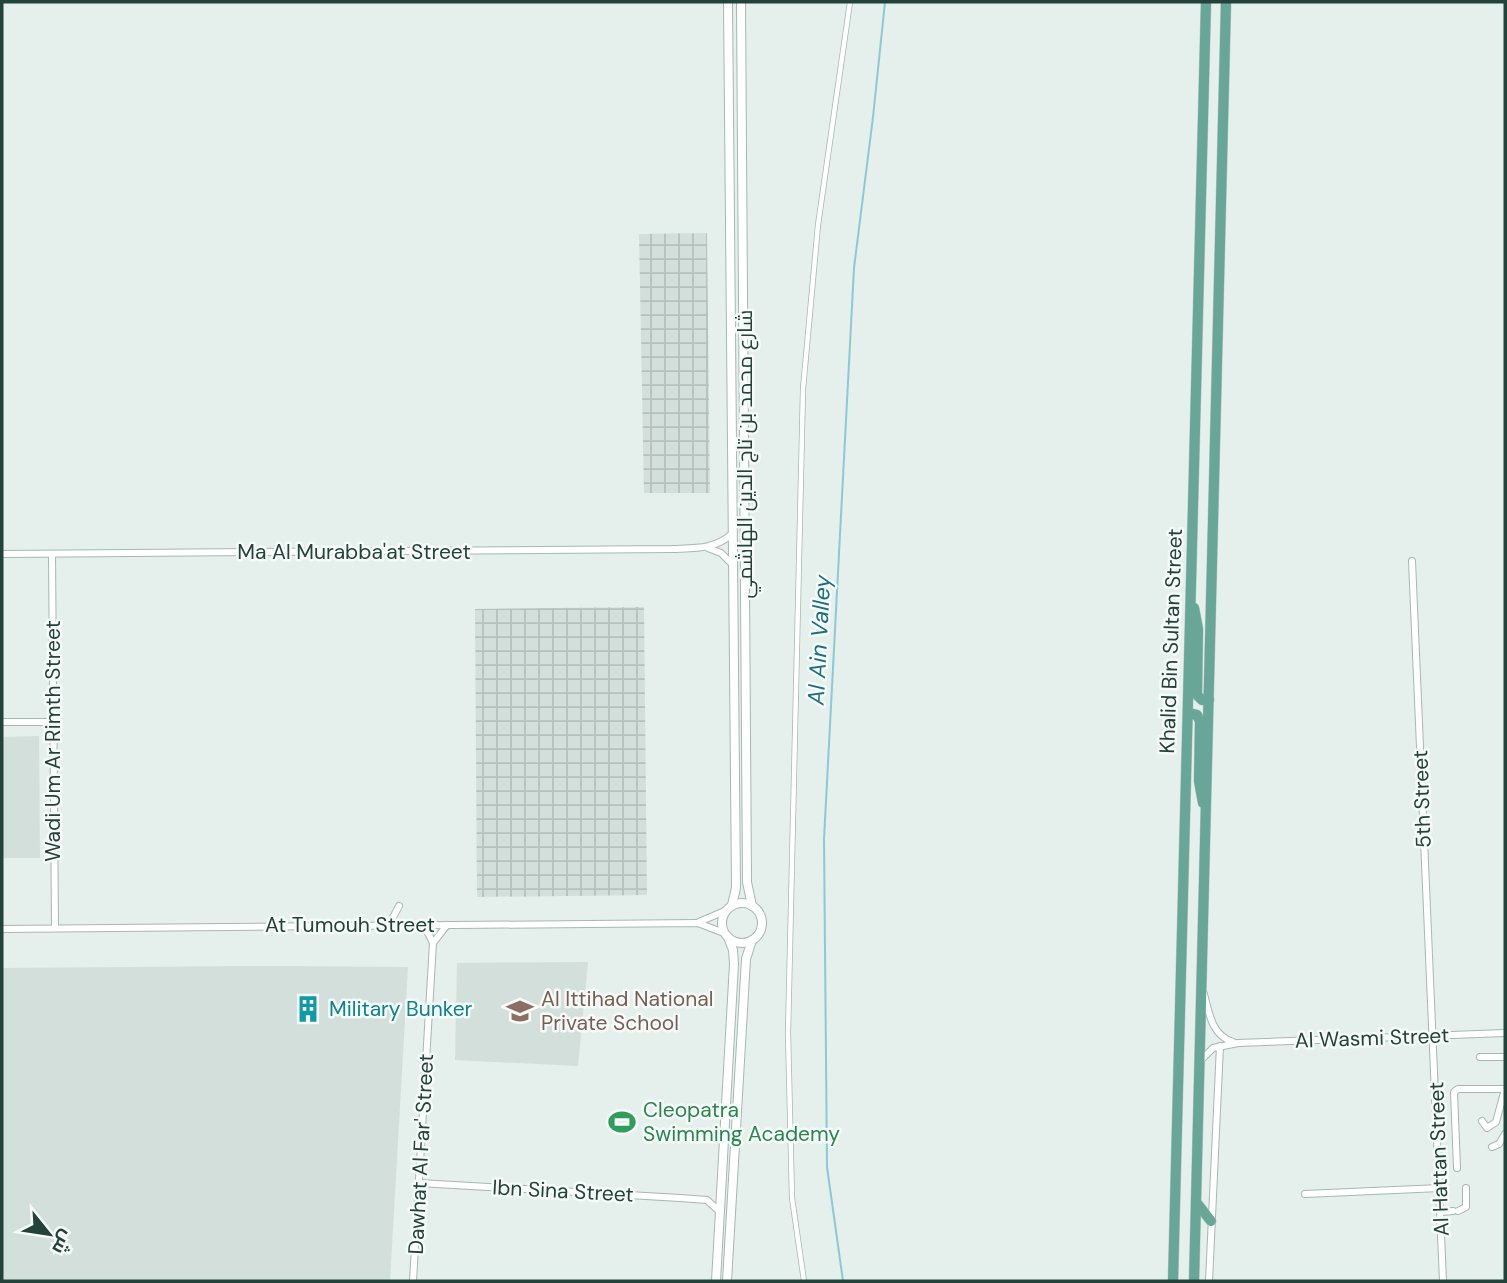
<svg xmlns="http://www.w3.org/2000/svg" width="1507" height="1283" viewBox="0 0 1507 1283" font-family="'DM Sans',Cairo,sans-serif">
	<defs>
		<pattern id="industrial-grid" width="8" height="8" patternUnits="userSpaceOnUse" patternTransform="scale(1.75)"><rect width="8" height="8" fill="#d3dfda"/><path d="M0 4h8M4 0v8" fill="none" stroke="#b5c1bc"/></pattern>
	</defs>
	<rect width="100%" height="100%" fill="#e5efeb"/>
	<!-- built -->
	<g fill="#d3dfda">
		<path d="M39,736L40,858H2V737Z"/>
		<path d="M588,962L578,1066L455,1060L457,963Z"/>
		<path d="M265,966L408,967L390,1281H2V968Z"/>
	</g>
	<!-- industrial -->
	<g fill="url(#industrial-grid)">
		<path d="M707,233L710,493H644L639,234Z"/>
		<path d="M644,607L647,895L477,897L475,609Z"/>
	</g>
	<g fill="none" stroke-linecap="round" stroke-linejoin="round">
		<!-- stream -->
		<path stroke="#8bc9d6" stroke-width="2" d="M843,1281L827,1167L824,839L854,268L873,117L885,2"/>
		<defs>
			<path id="pedestrian" d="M804,1281L792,1198L788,1033L803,389L818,225L850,2"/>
			<g id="minor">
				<path d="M708,548L721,553L733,565"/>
				<path d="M2,554L672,549C694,548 715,550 733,533"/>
				<path d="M52,554L55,928"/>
				<path d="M1412,561L1443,1281"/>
				<path d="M2,722H53"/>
				<path d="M699,922L727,910"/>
				<path d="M389,925L399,906"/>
				<path d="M2,929L698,923L724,933"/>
				<path d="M433,943L447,925"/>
				<path d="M1204,994C1209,1013 1212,1036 1233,1042"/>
				<path d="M1480,1057H1505"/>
				<path d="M1201,1060L1213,1048L1238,1043L1505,1033"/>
				<path d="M1492,1147L1499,1144L1505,1134"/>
				<path d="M1457,1168L1454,1092L1458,1089H1505L1496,1122L1487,1128L1482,1121"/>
				<path d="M419,1183L680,1198L707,1200L720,1212"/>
				<path d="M1305,1194L1440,1188"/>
				<path d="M1458,1211L1466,1207V1188"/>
				<path d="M1441,1212L1453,1211"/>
				<path d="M413,1281L433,943L424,925"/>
				<path d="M1209,1281L1220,1046"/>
			</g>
			<g id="tertiary">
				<path d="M728,2L736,888L732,905"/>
				<path d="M741,2L747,882L752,906"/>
				<circle cx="742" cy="923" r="20"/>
				<path d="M716,1281L734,964L733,950L728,937"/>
				<path d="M727,1281L746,959L752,940"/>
			</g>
			<g id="primary">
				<path d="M1194,608L1198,629L1197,695L1202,700H1209"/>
				<path d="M1188,713L1197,715L1200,721L1199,781L1203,803"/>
				<path d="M1196,1202L1211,1221"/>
				<path d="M1173,1281L1206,2"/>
				<path d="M1194,1281L1226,2"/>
			</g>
		</defs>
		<!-- pedestrian casing -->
		<use href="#pedestrian" stroke="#a7b8b2" stroke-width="6"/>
		<!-- minor casing -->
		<use href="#minor" stroke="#a7b8b2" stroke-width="8"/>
		<!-- tertiary casing -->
		<use href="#tertiary" stroke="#a7b8b2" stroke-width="10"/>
		<!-- primary casing -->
		<use href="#primary" stroke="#c1cac8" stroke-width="11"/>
		<!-- pedestrian -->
		<use href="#pedestrian" stroke="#fff" stroke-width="4.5"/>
		<!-- minor -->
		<use href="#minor" stroke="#fff" stroke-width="6"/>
		<!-- tertiary -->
		<use href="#tertiary" stroke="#fff" stroke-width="8"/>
		<!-- primary -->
		<use href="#primary" stroke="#68a697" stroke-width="10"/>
	</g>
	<!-- icons -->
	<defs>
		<symbol id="building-bare" viewBox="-9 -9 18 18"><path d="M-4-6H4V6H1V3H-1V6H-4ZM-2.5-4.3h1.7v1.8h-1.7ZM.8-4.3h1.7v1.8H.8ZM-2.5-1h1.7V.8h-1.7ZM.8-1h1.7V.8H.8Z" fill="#0f9aa8" stroke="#f6fbf9" stroke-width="2.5" paint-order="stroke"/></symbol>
		<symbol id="school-bare" viewBox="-9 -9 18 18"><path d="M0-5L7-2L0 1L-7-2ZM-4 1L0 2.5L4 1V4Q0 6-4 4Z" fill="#8d6e63" stroke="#f6fbf9" stroke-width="2.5" paint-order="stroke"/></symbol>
		<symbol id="stadium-bare" viewBox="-9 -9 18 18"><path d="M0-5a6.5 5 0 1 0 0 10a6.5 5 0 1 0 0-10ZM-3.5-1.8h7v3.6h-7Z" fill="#2e9e5b" stroke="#f6fbf9" stroke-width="2.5" paint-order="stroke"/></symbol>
	</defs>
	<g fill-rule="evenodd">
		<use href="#building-bare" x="289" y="990" width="38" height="38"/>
		<use href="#school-bare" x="501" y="992" width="38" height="38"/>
		<use href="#stadium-bare" x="603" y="1103" width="38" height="38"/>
	</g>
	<g text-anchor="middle" stroke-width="5" stroke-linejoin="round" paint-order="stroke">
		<!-- street labels -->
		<g font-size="21" fill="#23423a" stroke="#f6fbf9">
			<text transform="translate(745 454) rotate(-90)" y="7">شارع محمد بن تاج الدين الهاشمي</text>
			<text x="354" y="559">Ma Al Murabba'at Street</text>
			<text transform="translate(1171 641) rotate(-88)" y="7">Khalid Bin Sultan Street</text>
			<text transform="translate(53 741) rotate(-90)" y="7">Wadi Um Ar Rimth Street</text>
			<text transform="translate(1422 799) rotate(-92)" y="7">5th Street</text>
			<text x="350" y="932">At Tumouh Street</text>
			<text transform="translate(1372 1038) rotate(-2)" y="7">Al Wasmi Street</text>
			<text transform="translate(421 1154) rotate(-87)" y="7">Dawhat Al Far' Street</text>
			<text transform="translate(1439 1159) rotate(-92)" y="7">Al Hattan Street</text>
			<text transform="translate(563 1191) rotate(3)" y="7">Ibn Sina Street</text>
		</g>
		<!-- education labels -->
		<g font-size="21" fill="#785e54" stroke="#f6fbf9" text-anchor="start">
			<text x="541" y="1006">Al Ittihad National<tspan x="541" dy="24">Private School</tspan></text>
		</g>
		<!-- culture labels -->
		<g font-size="21" fill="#0d838f" stroke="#f6fbf9" text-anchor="start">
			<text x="329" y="1016">Military Bunker</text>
		</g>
		<!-- leisure labels -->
		<g font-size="21" fill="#27864d" stroke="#f6fbf9" text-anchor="start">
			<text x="643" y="1117">Cleopatra<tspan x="643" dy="24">Swimming Academy</tspan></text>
		</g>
		<!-- water labels -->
		<g font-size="23" font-style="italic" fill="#196f82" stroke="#f6fbf9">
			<text transform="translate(819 640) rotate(-87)" y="8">Al Ain Valley</text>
		</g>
	</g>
	<!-- border -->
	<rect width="1507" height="1283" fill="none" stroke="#23423a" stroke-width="7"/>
	<!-- north arrow -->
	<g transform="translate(49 1234) rotate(120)" stroke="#f6fbf9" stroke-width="5" paint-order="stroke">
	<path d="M0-5L12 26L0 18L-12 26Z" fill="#23423a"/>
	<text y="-10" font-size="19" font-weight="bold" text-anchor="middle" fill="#23423a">ش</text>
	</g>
</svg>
